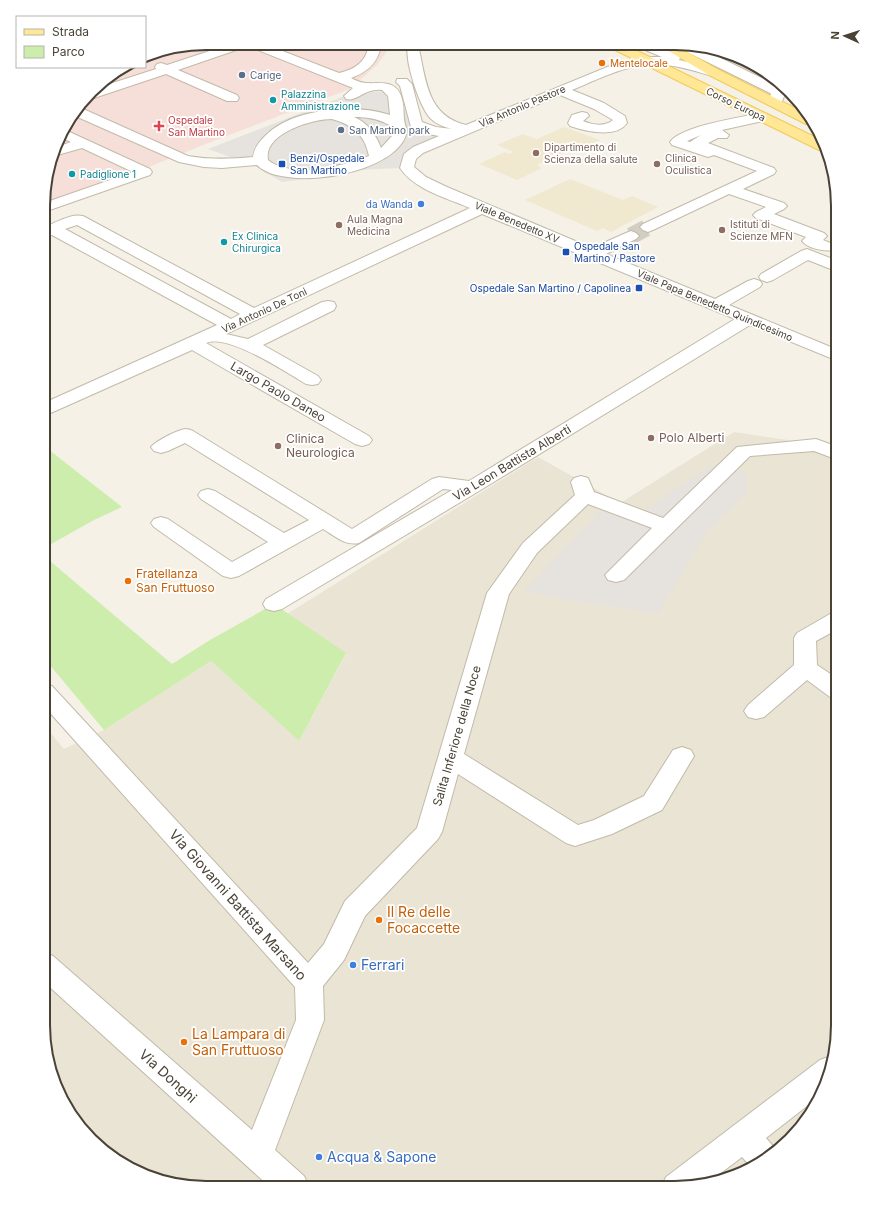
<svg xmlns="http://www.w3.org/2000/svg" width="881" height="1231" viewBox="0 0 881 1231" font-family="Inter,sans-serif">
	<rect width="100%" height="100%" fill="#f5f1e7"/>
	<!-- residential -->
	<g fill="#eae4d4">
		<path d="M677,44H696L737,55L774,77L796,103Z"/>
		<path d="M734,432L829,446L838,451V1036L829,1077L810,1116L782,1148L747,1171L675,1188L185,1187L115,1160L83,1132L60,1097L43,1025L44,725L64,749L104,730L211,661L299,741L346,654L287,614L538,457L620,503Z"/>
	</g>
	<!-- education -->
	<g fill="#f0e8cf">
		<path d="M564,127L600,140L577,151L571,149L537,165L542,168L517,180L479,164L505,152L509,154L514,152L497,145L511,139L522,134L537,139Z"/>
		<path d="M570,179L623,200L632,196L658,207L611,232L603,228L597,231L525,200Z"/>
	</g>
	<!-- medical -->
	<path fill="#f7dfd9" d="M206,43L392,44L377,65L350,89L203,145L44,210V185L65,125L99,83L127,67H145V57L154,52Z"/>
	<!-- green -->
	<g fill="#ccedab">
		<path d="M44,446L122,507L94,520L44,548Z"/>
		<path d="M44,556L172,664L210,640L274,604L346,653L299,741L211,661L104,730L44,658Z"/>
	</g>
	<!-- parking -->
	<g fill="#e6e3df">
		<path d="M360,90L385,92L393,98L394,105L413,113L414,124L435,137L417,144L411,160L398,168L359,170L343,174L282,182L255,166L208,149Z"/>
		<path d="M710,466L747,473V494L708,530L658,614L523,592L609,501L644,510Z"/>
	</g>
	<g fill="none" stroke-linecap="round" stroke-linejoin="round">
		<!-- minor-tunnel -->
		<path stroke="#d3cec3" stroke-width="17" stroke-dasharray="17 8" stroke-linecap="butt" d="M631,236L648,227"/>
		<defs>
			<g id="minor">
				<path d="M234,43H262L339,73C356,69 367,61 369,43L381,44C379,62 368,72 351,78C355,80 361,83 366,83C380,84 397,79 402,99C405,109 402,120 407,130C402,174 284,193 257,165L222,168L204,167L179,162L73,115L79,108H81L188,156C211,160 231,159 253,157C254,148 259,142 265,136C292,108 355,103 390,115L388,96L382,90C364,88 358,102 346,99L344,96L353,88L248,46L178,70L237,95L239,98L237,101H227L166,74L94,98H86L94,89L156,69L155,67L157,64L161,63L167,65ZM354,117C368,117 381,119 392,127V136L381,148C376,135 368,123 354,117ZM332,119C353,125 365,135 369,156C344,166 291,179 268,160C263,133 313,119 332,119Z"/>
				<path d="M408,44H420L419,49C426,82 428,116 466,125L617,63L649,57H662L638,47L636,44H653L678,55L680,58L679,60L717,69L719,72L717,75L713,76C698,72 683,67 667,65C634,60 601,78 572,90L604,103L625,116L627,123C616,139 585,131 570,126L568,123L572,115L582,112L587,113L589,116L583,121C592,125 605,127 613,120L594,109L560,95L423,153L416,159L414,167L426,177L447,187L592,248L626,233L631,231L636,233L639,236L636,239L606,254L715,299L748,281L754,279L760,281L762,284L760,287L729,305L838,350V361L750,325L479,491L282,609L274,611L266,609L263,604L266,599L452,490L443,489L359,543C345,546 335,536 323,529L239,576L231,578L223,576L154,527L151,523L154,519L161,517L168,519L232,562L268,542L201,499L198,495L201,491L208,489L215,491L284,533L309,520L185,443L168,451L161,453L154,451L151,447C156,441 179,429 186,429C188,429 191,430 193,431L352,529L432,479L439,477L469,481L735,319L482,214L226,334L248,339L322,302L328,301L334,302L336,306L334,310L263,345L318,376L321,380L318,384L312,385L306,384C286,372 227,333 206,343L369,436L372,440L369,444L362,446L355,444L192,350L44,416V403L217,325L52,235L44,237V227C56,223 71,213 83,216L254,308L470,208C447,198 415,190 400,168L404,154L413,147L439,136L428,134L411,127L400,86L396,82L397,79H407L412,84L422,122L436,127L452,129C444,127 436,124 430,118C419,105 404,60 408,44ZM77,225L240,314L231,319L65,229Z"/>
				<path d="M675,44H692L780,87L785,94L780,106H770L768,103L771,94L770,93L677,47Z"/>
				<path d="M762,113L767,114L769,117L767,120L722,130L729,135L727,138H718L708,143L774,168L776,171L774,174L743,189L784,203L787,206L784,209L774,214L824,233L827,236L823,240L833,244L835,247L833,250C824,252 807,248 802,241L806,237L756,218L753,215L756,212L766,207L729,194L653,230L648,232L643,230L640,227L643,224L757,171L714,155L708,157L672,145L670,142C681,126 742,117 762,113ZM701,135L690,142L687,141Z"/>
				<path d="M63,129L150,169L152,172L150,175L44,212V203L133,172L82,148L54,156L57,147L71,142L60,137Z"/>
				<path d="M807,249L838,261V272L808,260L773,280L767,282L761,280L759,277L761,274L801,251Z"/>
				<path d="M816,439L838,447V460L814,451L750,456L624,580L616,582L608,580L605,575L652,528L588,504L537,553L509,594L464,754L578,825L594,820L644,796L673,750L682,747L691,750L694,756L662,810L612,834L575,846L566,843L458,774L442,832L438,839L365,916L344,960L323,986L324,1020L275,1150L304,1176L309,1187H270L43,981V952L53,956L252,1130L296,1020L295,987L44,706V684L52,686L308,963L324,944L345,901L417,828L487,593L523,543L575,495L571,482L574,478L581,476L588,478L594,492L663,518L737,447Z"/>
				<path d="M838,612V629L816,641L817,665L838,679V699L830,697L807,680L764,717L756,719L748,717L744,711L748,705L794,665V638L797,633L830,614Z"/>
				<path d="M831,1056L833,1057L829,1077L821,1095L766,1138L777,1151L752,1168L742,1157L713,1179L675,1188H661L666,1177L820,1060Z"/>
			</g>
			<g id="major">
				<path d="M607,44H623L823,141L825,151L819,150L609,47Z"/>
				<path d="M657,44H673L717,69L803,112L813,124H806L709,75Z"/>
			</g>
		</defs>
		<!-- minor casing -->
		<use href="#minor" stroke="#c2baa8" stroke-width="2"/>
		<!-- major casing -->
		<use href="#major" stroke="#f0cb5a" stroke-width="2"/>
		<!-- minor -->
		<use href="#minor" fill="#fff" fill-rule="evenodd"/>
		<!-- major -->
		<use href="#major" fill="#ffe796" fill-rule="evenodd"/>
	</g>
	<!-- markers -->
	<g fill="#e8710a" stroke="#fff" stroke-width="1.5">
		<circle cx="602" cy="63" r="4"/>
		<circle cx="128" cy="581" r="4"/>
		<circle cx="379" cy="920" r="4"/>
		<circle cx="184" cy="1042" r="4"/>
	</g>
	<g fill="#5c6f8a" stroke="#fff" stroke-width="1.5">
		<circle cx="242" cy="75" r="4"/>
		<circle cx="341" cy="130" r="4"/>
	</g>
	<g fill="#0f9aa8" stroke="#fff" stroke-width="1.5">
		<circle cx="273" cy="100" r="4"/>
		<circle cx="72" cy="174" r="4"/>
		<circle cx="224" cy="242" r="4"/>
	</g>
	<path fill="#e0444e" stroke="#fff" stroke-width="1.5" d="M157 120h4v4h4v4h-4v4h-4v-4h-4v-4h4z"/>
	<g fill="#8d6e63" stroke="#fff" stroke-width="1.5">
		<circle cx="536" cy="153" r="4"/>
		<circle cx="657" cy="164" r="4"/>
		<circle cx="339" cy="225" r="4"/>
		<circle cx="722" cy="230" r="4"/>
		<circle cx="651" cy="438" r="4"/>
		<circle cx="278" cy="446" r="4"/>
	</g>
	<g fill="#1a4fb4" stroke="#fff" stroke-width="1.5">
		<rect x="278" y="160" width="8" height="8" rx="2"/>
		<rect x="562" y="248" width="8" height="8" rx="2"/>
		<rect x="635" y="284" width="8" height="8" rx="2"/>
	</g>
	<g fill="#3f7fe0" stroke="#fff" stroke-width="1.5">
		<circle cx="421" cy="204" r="4"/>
		<circle cx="353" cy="965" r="4"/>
		<circle cx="319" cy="1157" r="4"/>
	</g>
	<g text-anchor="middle" stroke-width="3.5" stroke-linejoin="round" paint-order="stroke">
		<!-- far-food labels -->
		<g font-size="10" fill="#c56008" stroke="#fff" text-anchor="start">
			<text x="610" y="67">Mentelocale</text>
		</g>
		<!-- far-service labels -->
		<g font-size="10" fill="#4e5e75" stroke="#fff" text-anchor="start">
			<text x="250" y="79">Carige</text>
			<text x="349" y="134">San Martino park</text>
		</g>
		<!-- far-culture labels -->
		<g font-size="10" fill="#0d838f" stroke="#fff" text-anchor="start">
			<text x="281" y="98">Palazzina<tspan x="281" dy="12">Amministrazione</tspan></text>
			<text x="80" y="178">Padiglione 1</text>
			<text x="232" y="240">Ex Clinica<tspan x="232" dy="12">Chirurgica</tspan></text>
		</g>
		<!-- far-street labels -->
		<g font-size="10" fill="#494235" stroke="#fff">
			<text transform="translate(736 104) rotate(26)" y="4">Corso Europa</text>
			<text transform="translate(522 106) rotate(-23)" y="4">Via Antonio Pastore</text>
			<text transform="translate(517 222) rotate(23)" y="4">Viale Benedetto XV</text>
			<text transform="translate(715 305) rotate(23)" y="4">Viale Papa Benedetto Quindicesimo</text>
			<text transform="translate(264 310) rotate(-25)" y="4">Via Antonio De Toni</text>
		</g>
		<!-- far-health labels -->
		<g font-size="10" fill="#be3a42" stroke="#fff" text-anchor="start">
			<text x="168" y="124">Ospedale<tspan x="168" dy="12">San Martino</tspan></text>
		</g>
		<!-- far-education labels -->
		<g font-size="10" fill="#785e54" stroke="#fff" text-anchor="start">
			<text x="544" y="151">Dipartimento di<tspan x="544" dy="12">Scienza della salute</tspan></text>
			<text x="665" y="162">Clinica<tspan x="665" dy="12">Oculistica</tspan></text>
			<text x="347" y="223">Aula Magna<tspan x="347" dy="12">Medicina</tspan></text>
			<text x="730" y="228">Istituti di<tspan x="730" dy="12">Scienze MFN</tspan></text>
		</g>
		<!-- far-transit labels -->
		<g font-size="10" fill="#164399" stroke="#fff" text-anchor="start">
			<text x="290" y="162">Benzi/Ospedale<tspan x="290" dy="12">San Martino</tspan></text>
			<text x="574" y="250">Ospedale San<tspan x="574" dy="12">Martino / Pastore</tspan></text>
			<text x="631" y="292" text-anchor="end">Ospedale San Martino / Capolinea</text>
		</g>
		<!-- far-shop labels -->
		<g font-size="10" fill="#366cbe" stroke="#fff" text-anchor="end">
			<text x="413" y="208">da Wanda</text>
		</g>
		<!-- street labels -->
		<g font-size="12" fill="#494235" stroke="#fff">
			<text transform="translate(278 392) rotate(30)" y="4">Largo Paolo Daneo</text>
			<text transform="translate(512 463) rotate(-31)" y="4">Via Leon Battista Alberti</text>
			<text transform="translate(457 736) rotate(-74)" y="4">Salita Inferiore della Noce</text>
		</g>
		<!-- education labels -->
		<g font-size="12" fill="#785e54" stroke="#fff" text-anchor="start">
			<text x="659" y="442">Polo Alberti</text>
			<text x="286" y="443">Clinica<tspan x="286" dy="14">Neurologica</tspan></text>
		</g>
		<!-- food labels -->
		<g font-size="12" fill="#c56008" stroke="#fff" text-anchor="start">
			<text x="136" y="578">Fratellanza<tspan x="136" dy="14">San Fruttuoso</tspan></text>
		</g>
		<!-- near-street labels -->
		<g font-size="14" fill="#494235" stroke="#fff">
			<text transform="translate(238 905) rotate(48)" y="5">Via Giovanni Battista Marsano</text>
			<text transform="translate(168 1076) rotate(42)" y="5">Via Donghi</text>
		</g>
		<!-- near-food labels -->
		<g font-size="14" fill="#c56008" stroke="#fff" text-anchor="start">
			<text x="387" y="917">Il Re delle<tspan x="387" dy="16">Focaccette</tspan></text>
			<text x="192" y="1039">La Lampara di<tspan x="192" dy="16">San Fruttuoso</tspan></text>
		</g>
		<!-- near-shop labels -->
		<g font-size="14" fill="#366cbe" stroke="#fff" text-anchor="start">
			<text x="361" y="970">Ferrari</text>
			<text x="327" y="1162">Acqua &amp; Sapone</text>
		</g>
	</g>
	<!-- crop -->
	<path d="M0 0H881V1231H0ZM206 50H675A156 156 0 0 1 831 206V1025A156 156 0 0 1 675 1181H206A156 156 0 0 1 50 1025V206A156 156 0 0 1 206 50Z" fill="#fff" fill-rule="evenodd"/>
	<path fill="none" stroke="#494235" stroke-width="2" d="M206 50H675A156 156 0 0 1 831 206V1025A156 156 0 0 1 675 1181H206A156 156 0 0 1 50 1025V206A156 156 0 0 1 206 50Z"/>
	<!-- legend -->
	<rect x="16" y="16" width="130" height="52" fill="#ffffff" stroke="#b6b3ae"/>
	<rect x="24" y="29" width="20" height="6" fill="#ffe796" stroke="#b6b3ae"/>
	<text x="52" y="36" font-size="12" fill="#494235">Strada</text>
	<rect x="24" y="46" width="20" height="12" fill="#ccedab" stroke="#b6b3ae"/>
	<text x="52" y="56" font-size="12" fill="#494235">Parco</text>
	<!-- north arrow -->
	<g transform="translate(845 36) rotate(273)" stroke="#ffffff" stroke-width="3" paint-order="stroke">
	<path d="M0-3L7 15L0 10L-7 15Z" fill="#494235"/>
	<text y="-6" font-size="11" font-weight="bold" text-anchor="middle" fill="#494235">N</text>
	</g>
</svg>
